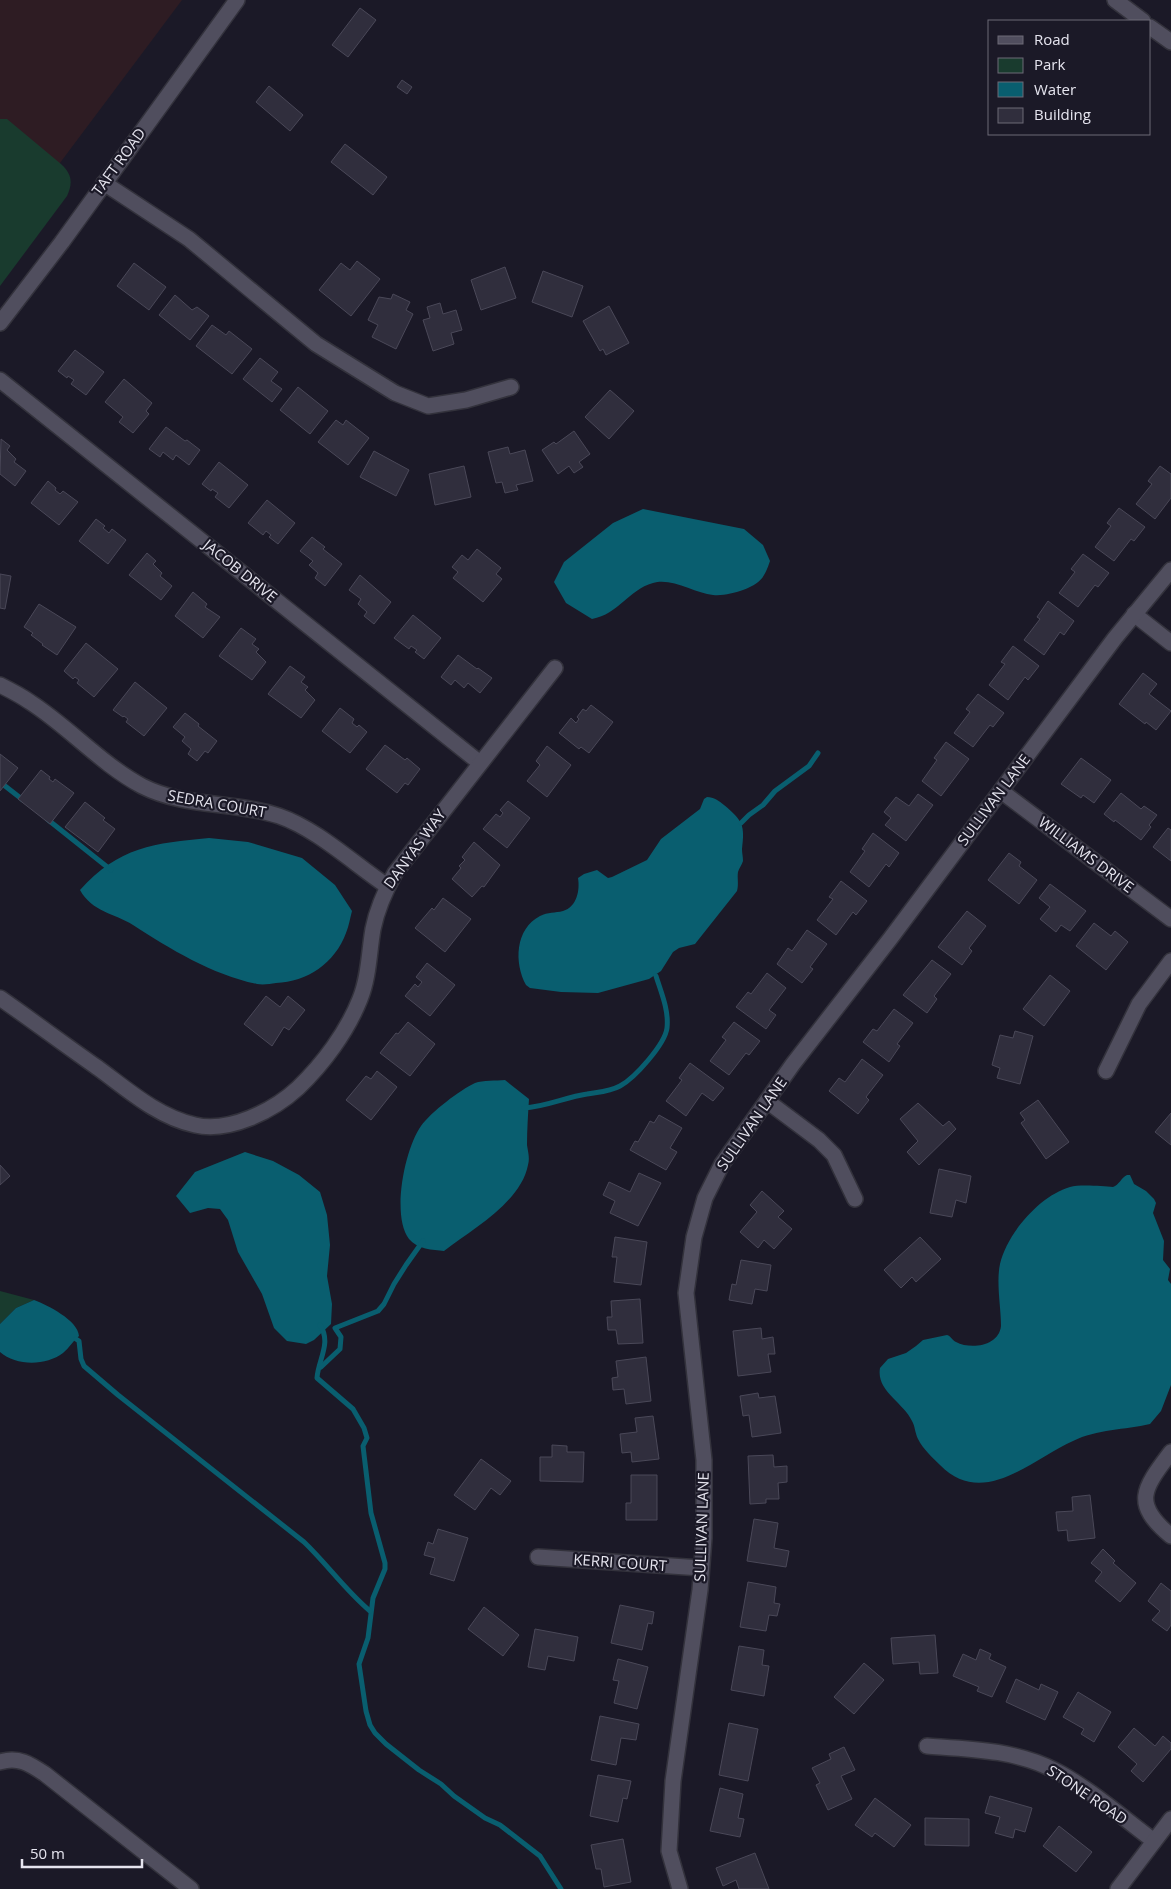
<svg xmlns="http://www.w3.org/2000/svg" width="1171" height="1889" viewBox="0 0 1171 1889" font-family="'Open Sans',sans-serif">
	<rect width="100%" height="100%" fill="#1b1927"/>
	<!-- education -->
	<path fill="#2e1c23" d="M0,0H182L0,243Z"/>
	<!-- green -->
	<g fill="#193b2e">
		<path d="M0,119H7L61,164C72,174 73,183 67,196L0,286Z"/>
		<path d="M0,1291L34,1300L16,1308L0,1324Z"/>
	</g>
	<!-- water -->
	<g fill="#095e6f">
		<path d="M643,509L744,529L763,545L770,561C764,579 760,583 743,590C734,593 723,596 713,595C695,593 671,577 653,583C628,590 619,614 592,619L566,603L554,582L564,562L613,523Z"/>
		<path d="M707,797C714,797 719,801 724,805C743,821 745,825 742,849C742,853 743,857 743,861C742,865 739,868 738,872C737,878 739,884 737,891L695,944L679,948L673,952L661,971L649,979L598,993L561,992L530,988L526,985C514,963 515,929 540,916C548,912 555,913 563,911C577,907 580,890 578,878L584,874L597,870L608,878L612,877L647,860L661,839L700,809L704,799Z"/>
		<path d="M209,838L248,842L302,858L335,885L352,911C350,918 349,926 346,933C335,963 307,982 276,983C270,984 263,985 257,984C213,975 170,949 133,925C114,913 92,912 80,890C118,847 155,843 209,838Z"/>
		<path d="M505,1080L529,1099C528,1115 527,1130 527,1145C528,1152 530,1158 528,1165C521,1202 473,1229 444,1251C433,1250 417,1249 409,1239C391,1216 405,1148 421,1126C431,1112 460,1090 475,1083C483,1080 496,1081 505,1080Z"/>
		<path d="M245,1152L273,1161L299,1175L320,1192L327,1215L330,1245L327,1276L332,1304L331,1324L314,1340L306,1344L287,1341L274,1328L262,1294L238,1252L228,1220L220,1209L208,1208L190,1213L176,1196L195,1172Z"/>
		<path d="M1127,1175H1130L1134,1184L1146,1191L1154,1199L1156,1203L1153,1213L1164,1241L1163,1260L1170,1269L1168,1280L1171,1284V1385L1161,1411L1150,1424C1125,1430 1097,1429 1073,1441C1031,1460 983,1509 940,1465C932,1457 923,1449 918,1439C915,1433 915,1426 912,1421C903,1402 876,1391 880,1368L888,1359L906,1353L916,1346L923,1340L947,1335C951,1336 952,1340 956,1342C971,1350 999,1346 1001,1326C1001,1308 996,1282 1000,1264C1007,1234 1039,1196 1070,1187C1079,1184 1103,1186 1113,1187C1119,1185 1121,1178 1127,1175Z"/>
		<path d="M34,1300C47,1305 78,1320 79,1336C73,1341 69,1348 63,1353C46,1366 16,1366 0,1352V1324L16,1308Z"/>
	</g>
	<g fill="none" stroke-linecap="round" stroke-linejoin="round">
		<!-- stream -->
		<g stroke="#095e6f" stroke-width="5">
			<path d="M0,782L23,800"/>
			<path d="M47,819L111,870"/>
			<path d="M741,823L749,815L763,805L775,791L809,766L818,753"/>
			<path d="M524,1108C545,1107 566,1097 587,1094C598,1092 609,1092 620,1086C635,1078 665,1044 667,1028C669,1010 661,992 656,976"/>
			<path d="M320,1325C332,1343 318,1360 317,1378L353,1409L364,1428L367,1438L363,1446L371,1513L385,1563V1569L373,1598L368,1638L359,1664L366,1711L370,1725L375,1733L386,1744L419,1770L441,1784L454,1796L485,1818L500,1825L540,1856L561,1889"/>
			<path d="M76,1339L79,1341L81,1359L84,1366L118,1395L304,1542C327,1564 346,1591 370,1611"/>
			<path d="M321,1367L340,1349L341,1337L335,1328L378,1311L384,1304L394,1284L406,1265L423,1241"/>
		</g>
	</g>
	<!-- building -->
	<g fill="#302e3d" stroke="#4a4858">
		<path d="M360,8L376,20L348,57L332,45Z"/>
		<path d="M402,80L412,87L407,94L397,87Z"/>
		<path d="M269,86L303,115L290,131L256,102Z"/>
		<path d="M345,144L387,177L373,195L331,162Z"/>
		<path d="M357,261L380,279L351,316L319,290L341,263L350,270Z"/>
		<path d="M134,263L166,287L149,310L117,286Z"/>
		<path d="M505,267L516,298L481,310L471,280Z"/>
		<path d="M543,271L583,286L572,317L532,302Z"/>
		<path d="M393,294L410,302L406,310L413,314L396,349L372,337L378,325L368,320L379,297L391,299Z"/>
		<path d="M175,295L192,310L197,307L209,316L190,340L159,315Z"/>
		<path d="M440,303L443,314L456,310L462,330L451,333L454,344L433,351L423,320L430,318L427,307Z"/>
		<path d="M609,306L629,343L606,355L603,349L600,351L583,321Z"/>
		<path d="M212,325L226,335L229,331L252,349L232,374L196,346Z"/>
		<path d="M75,350L104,372L86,395L71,384L74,380L68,376L67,378L58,371Z"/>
		<path d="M260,358L278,372L271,381L282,389L272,402L243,379Z"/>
		<path d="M124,379L152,403L146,411L149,414L133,433L119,422L123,417L105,402Z"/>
		<path d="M298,387L328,411L310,434L280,410Z"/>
		<path d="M610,390L634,411L609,439L585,417Z"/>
		<path d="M336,420L343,425L346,420L369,438L348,465L318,442Z"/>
		<path d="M166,427L185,441L187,440L200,450L189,465L176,455L173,460L163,452L160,457L149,449Z"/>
		<path d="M574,431L590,454L579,462L583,467L574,473L569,466L558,474L542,450L554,442L556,444Z"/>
		<path d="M1,439L10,446L7,450L16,459L14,462L26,471L15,486L0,474Z"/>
		<path d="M508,447L510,454L525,450L533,481L516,485L518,490L505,493L502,482L496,483L488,452Z"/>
		<path d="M374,451L409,470L396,496L360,477Z"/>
		<path d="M219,462L248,485L229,508L215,497L218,493L212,489L211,491L202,484Z"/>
		<path d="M464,466L471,497L435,505L429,474Z"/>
		<path d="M1160,466L1171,474V498L1155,519L1136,504L1152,484L1148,481Z"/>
		<path d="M48,481L56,488L55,490L60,494L63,491L78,502L59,525L31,503Z"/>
		<path d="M267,500L295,523L278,544L269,537L271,535L266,531L263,535L248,523Z"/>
		<path d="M1119,508L1145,527L1134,541L1131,539L1114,561L1095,547L1111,526L1107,523Z"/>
		<path d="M96,519L105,526L103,528L109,533L112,529L126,540L108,564L79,541Z"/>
		<path d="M312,537L325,547L323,549L342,564L325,586L315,578L318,573L309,565L313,561L300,551Z"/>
		<path d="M477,549L501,568L496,574L502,579L483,602L453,578L458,572L452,567L462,555L468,560Z"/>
		<path d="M147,553L156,561L153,564L162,573L160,576L172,586L161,600L129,575Z"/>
		<path d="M1083,554L1109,573L1098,587L1095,585L1078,607L1059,593L1075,572L1071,569Z"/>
		<path d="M0,574L11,576L5,609L0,608Z"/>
		<path d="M360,575L391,602L374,624L364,616L367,612L358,604L361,599L349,590Z"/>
		<path d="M193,592L207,604L205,607L220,617L203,638L175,616Z"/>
		<path d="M1048,601L1074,621L1064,635L1060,632L1044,655L1024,640L1040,619L1037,617Z"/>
		<path d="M39,604L76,627L57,655L42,645L43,644L31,635L33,633L24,627Z"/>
		<path d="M413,615L441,638L424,659L415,652L417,650L411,646L409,649L394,638Z"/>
		<path d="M241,628L256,639L252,644L259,649L256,652L266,662L252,680L219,656Z"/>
		<path d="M86,643L118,669L94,697L77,683L79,680L75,677L73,679L64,671Z"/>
		<path d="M1013,646L1039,666L1028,680L1025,677L1008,700L989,685L1005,664L1001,662Z"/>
		<path d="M458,655L477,669L478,668L492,678L480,693L468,683L464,688L455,680L451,685L441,677Z"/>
		<path d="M290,666L305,677L301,682L308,687L305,690L315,700L301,718L268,694Z"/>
		<path d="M1143,673L1157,684L1149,694L1171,711L1156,730L1146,722L1145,724L1119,704Z"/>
		<path d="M135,682L167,708L144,736L126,722L128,719L124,716L123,717L113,710Z"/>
		<path d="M978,694L1004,713L993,727L990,725L973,747L954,733L970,712L966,709Z"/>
		<path d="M591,705L613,722L589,753L581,747L579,749L559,733L571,718L576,723L579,719L577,717L583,709L586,711Z"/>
		<path d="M340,708L354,719L352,723L357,727L359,725L367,732L350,753L322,731Z"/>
		<path d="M185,713L199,724L198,726L217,741L208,753L205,751L197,761L188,754L191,749L182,741L185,737L173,727Z"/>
		<path d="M946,742L969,759L941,796L922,781L937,760L934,758Z"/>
		<path d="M385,745L405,760L407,758L420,769L408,785L405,783L397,793L366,769Z"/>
		<path d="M547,746L571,765L547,797L527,781L540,765L536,761Z"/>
		<path d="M0,754L18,768L0,791Z"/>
		<path d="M1081,758L1111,780L1094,803L1083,795L1081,798L1061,784Z"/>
		<path d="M41,770L50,777L49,779L53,782L55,779L74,793L50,824L18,799Z"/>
		<path d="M1121,793L1141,809L1144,806L1157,815L1149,825L1151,827L1141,840L1115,820L1114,822L1104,814Z"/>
		<path d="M918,794L933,805L906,841L885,825L891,818L884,812L896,797L909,806Z"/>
		<path d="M508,801L530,818L507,848L483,829L496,814L500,817L503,813L500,810Z"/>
		<path d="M85,802L105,818L103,820L115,829L98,852L65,827Z"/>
		<path d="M1168,828L1171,830V861L1153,847Z"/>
		<path d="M873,833L899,853L889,867L886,864L869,887L850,872L865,851L862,849Z"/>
		<path d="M474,842L500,865L484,887L482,886L472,897L452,879L461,868L459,866L465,860L462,857Z"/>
		<path d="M1009,853L1021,862L1019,866L1037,880L1019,904L988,880Z"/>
		<path d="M841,881L867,901L856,915L853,912L836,935L817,920L833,899L829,897Z"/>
		<path d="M1050,884L1086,911L1070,931L1061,925L1056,932L1040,919L1050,907L1039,898Z"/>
		<path d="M443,898L471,919L445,952L415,928L432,908L434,910Z"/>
		<path d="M967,911L986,926L969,948L972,951L962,965L938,947Z"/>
		<path d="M1094,923L1111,936L1115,931L1128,942L1106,970L1076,946Z"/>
		<path d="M807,930L827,944L810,967L813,969L802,983L777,964L788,948L792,951Z"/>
		<path d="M932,960L951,974L934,996L937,999L927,1013L903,995Z"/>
		<path d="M427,963L455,985L430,1016L405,996L415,984L418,987L422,982L416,977Z"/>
		<path d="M767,973L786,988L769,1010L776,1015L766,1029L736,1007L748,992L751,994Z"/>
		<path d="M1050,975L1070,991L1044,1026L1023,1009Z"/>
		<path d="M266,996L280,1007L288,996L305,1010L289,1030L284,1027L272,1046L244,1024Z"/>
		<path d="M894,1009L913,1023L897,1044L900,1046L889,1062L863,1042L873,1029L877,1031Z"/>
		<path d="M408,1022L435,1044L410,1076L380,1053L396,1033L398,1034Z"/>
		<path d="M734,1022L760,1041L749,1055L746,1053L729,1075L710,1061L726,1040L722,1037Z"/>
		<path d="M1015,1031L1033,1036L1020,1084L997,1078L1000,1068L992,1065L1000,1035L1013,1038Z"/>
		<path d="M862,1059L883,1075L866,1097L869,1100L858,1114L829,1091L839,1078L845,1082Z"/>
		<path d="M690,1063L724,1088L713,1101L702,1093L686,1116L666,1101L682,1080L679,1078Z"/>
		<path d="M377,1071L397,1087L371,1120L346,1100L366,1076L371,1079Z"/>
		<path d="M1038,1100L1069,1142L1046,1159L1021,1123L1025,1120L1020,1113Z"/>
		<path d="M918,1103L943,1126L949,1121L956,1129L919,1165L907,1152L918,1141L900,1119Z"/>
		<path d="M1171,1113V1145L1155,1132Z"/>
		<path d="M659,1115L682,1128L670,1148L677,1152L666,1170L630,1150L635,1141L638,1142L650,1121L654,1123Z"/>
		<path d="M0,1165L10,1176L0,1185Z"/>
		<path d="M939,1169L971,1176L966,1203L956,1200L952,1217L930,1213Z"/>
		<path d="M639,1173L661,1183L638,1226L610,1213L615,1201L603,1195L609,1182L630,1192Z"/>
		<path d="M762,1191L784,1211L778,1217L792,1229L774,1249L764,1240L758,1248L740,1232L757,1212L750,1205Z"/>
		<path d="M615,1237L647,1242L641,1285L614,1282L617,1257H612Z"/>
		<path d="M920,1237L941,1259L916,1282L912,1277L901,1288L884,1270Z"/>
		<path d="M741,1260L771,1265L767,1291L755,1289L752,1304L729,1300L732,1284L736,1285Z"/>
		<path d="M640,1299L643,1343L618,1344L616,1330H608L607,1317H612L611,1301Z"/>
		<path d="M761,1328L762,1339L773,1337L775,1354H768L771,1372L738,1376L733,1331Z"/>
		<path d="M646,1357L651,1401L626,1404L624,1389L613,1390L612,1378L618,1377L616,1361Z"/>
		<path d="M758,1393L759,1398L775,1396L781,1433L752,1437L749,1415L743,1416L740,1396Z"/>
		<path d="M653,1416L659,1459L632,1462L631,1452L622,1453L620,1434L637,1432L635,1418Z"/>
		<path d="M552,1445L567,1446V1452H584L583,1482L540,1481V1457H552Z"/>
		<path d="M773,1455L774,1467L787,1466V1482L778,1483L779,1499H766V1503L750,1504L748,1456Z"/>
		<path d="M481,1459L511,1481L500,1495L491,1488L475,1510L454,1495Z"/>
		<path d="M631,1475H657V1520H626V1503H631Z"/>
		<path d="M1090,1495L1095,1538L1068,1541L1067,1530L1058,1531L1056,1512L1073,1511L1072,1497Z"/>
		<path d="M754,1519L778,1523L774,1548L789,1551L786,1567L747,1561Z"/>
		<path d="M438,1529L468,1538L454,1581L430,1574L435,1558L424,1555L428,1542L433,1544Z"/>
		<path d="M1103,1549L1115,1561L1113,1563L1136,1583L1120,1602L1095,1581L1102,1572L1091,1563Z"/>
		<path d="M748,1582L776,1587L774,1603L780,1604L777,1616L769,1615L766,1631L740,1627Z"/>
		<path d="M1161,1583L1171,1591V1625L1167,1631L1152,1620L1160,1611L1148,1601Z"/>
		<path d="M620,1605L654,1612L652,1624L648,1623L642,1650L611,1643Z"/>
		<path d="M484,1607L519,1635L503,1656L468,1629Z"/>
		<path d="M535,1629L578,1637L574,1661L548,1656L545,1670L528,1667Z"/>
		<path d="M935,1635L938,1673L920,1674L919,1662L893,1664L891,1638Z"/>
		<path d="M739,1646L764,1650L762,1665L769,1666L764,1696L731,1690Z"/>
		<path d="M980,1649L991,1654L989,1659L1006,1667L992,1697L977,1691L979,1687L953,1676L963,1654L976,1660Z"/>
		<path d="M618,1659L648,1667L637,1709L614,1703L619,1681L613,1680Z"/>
		<path d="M864,1663L884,1680L854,1714L834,1697Z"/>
		<path d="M1016,1679L1039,1690L1041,1684L1058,1692L1045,1720L1006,1702Z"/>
		<path d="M1078,1692L1111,1712L1094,1742L1081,1734L1084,1729L1063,1717Z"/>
		<path d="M600,1716L639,1724L636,1740L621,1738L616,1765L591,1760Z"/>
		<path d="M729,1723L758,1729L748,1781L719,1775Z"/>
		<path d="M1134,1728L1155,1746L1163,1736L1171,1743V1749L1143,1782L1131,1771L1137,1764L1118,1747Z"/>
		<path d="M844,1747L855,1770L841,1776L852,1799L828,1810L816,1785L820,1783L812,1768L831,1759L829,1754Z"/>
		<path d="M598,1775L631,1781L627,1799L623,1798L618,1822L590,1816Z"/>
		<path d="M720,1788L743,1794L738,1818L744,1819L740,1837L710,1831Z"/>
		<path d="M990,1796L1032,1808L1025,1832L1015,1829L1013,1838L995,1833L1000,1817L985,1813Z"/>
		<path d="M875,1798L911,1825L894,1847L875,1833L872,1837L855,1825Z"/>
		<path d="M925,1818L969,1819V1846L925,1845Z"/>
		<path d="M1059,1826L1092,1852L1076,1872L1043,1846Z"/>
		<path d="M623,1839L631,1882L604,1887L601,1869H596L591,1845Z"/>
		<path d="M755,1853L769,1889H739L736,1880L723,1886L716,1868Z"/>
	</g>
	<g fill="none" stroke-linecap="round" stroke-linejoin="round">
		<defs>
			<g id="minor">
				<path d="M104,183L189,239L316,344L395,393L428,406L466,400L511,387"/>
				<path d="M0,380L480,763"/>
				<path d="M1134,614L1171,643"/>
				<path d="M0,685C10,690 20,695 30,702C69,727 101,764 142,786C185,808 234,801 279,816C317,829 354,864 387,886"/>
				<path d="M1001,791L1171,919"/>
				<path d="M0,998C33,1021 65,1045 98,1068C128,1090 158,1117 195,1125C229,1133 273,1111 298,1088C323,1064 347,1032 360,999C369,977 369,952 373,929C377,909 385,891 395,873L555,668"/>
				<path d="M1106,1071L1139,1004L1171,961"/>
				<path d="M767,1101L819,1140L834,1155L855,1199"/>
				<path d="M1171,1452C1144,1488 1131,1503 1171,1536"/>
				<path d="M538,1557L701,1568"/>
				<path d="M927,1746C969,1749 1016,1750 1054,1770C1088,1787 1123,1818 1154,1841"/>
				<path d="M0,1762C18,1756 30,1764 45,1774L191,1889"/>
				<path d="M680,1889L669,1851L673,1781L700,1590L704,1538V1460L686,1293L694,1237L705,1198L722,1164L793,1064L890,939L1115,638L1171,570"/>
				<path d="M1118,1889L1171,1819"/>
			</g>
			<g id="tertiary">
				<path d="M1115,0L1143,21"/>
				<path d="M1150,27L1171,42"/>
				<path d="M0,323L62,242L237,0"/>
			</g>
		</defs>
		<!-- minor casing -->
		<use href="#minor" stroke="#33323c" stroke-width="18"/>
		<!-- tertiary casing -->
		<use href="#tertiary" stroke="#33323c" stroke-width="18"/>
		<!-- minor -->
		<use href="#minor" stroke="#504e5e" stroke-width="15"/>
		<!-- tertiary -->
		<use href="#tertiary" stroke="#504e5e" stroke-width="15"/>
	</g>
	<g text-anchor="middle" stroke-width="4.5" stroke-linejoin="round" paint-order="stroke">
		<!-- street labels -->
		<g font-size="15" fill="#e5e4ee" stroke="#1b1927">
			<text transform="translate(119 162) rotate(-54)" y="5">TAFT ROAD</text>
			<text transform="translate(240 571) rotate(39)" y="5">JACOB DRIVE</text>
			<text transform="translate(994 800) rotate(-53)" y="5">SULLIVAN LANE</text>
			<text transform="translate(217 804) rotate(10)" y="5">SEDRA COURT</text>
			<text transform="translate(415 849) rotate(-54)" y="5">DANYAS WAY</text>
			<text transform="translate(1086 855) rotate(37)" y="5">WILLIAMS DRIVE</text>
			<text transform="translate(752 1124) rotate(-55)" y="5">SULLIVAN LANE</text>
			<text transform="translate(702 1527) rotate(-88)" y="5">SULLIVAN LANE</text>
			<text transform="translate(620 1563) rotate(4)" y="5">KERRI COURT</text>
			<text transform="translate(1087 1795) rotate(34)" y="5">STONE ROAD</text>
		</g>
	</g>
	<!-- legend -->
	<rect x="988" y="20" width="162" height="115" fill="#1b1927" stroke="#6c6a77"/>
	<rect x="998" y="36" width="25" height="8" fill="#504e5e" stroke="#6c6a77"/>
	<text x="1034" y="45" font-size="15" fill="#e5e4ee">Road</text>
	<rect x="998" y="58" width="25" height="15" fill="#193b2e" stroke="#6c6a77"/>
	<text x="1034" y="70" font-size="15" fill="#e5e4ee">Park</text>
	<rect x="998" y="82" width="25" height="15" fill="#095e6f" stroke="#6c6a77"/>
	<text x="1034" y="95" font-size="15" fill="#e5e4ee">Water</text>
	<rect x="998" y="108" width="25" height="15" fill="#302e3d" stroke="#6c6a77"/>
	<text x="1034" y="120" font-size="15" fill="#e5e4ee">Building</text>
	<!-- scale -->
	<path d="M22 1859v8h120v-8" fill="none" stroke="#e5e4ee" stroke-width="2.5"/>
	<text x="30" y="1859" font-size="15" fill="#e5e4ee" stroke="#1b1927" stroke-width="4" paint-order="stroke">50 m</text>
</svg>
